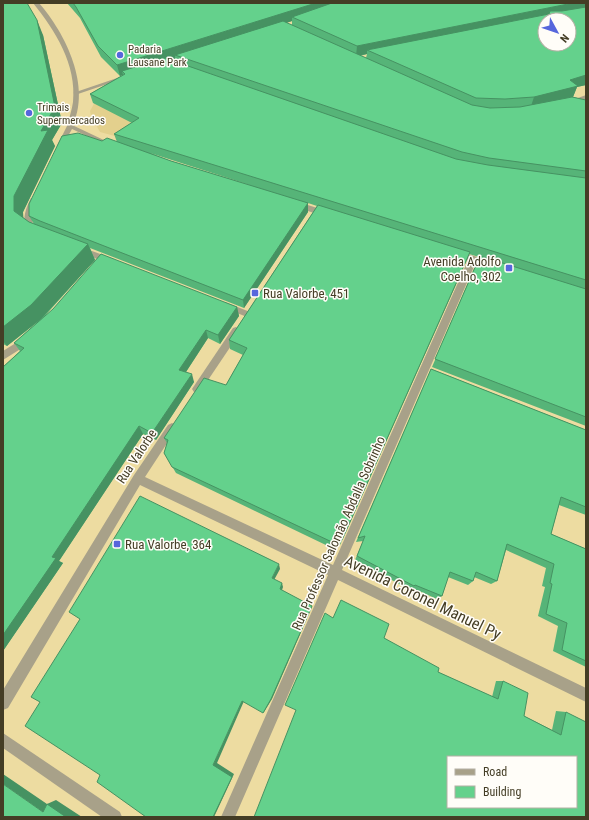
<svg xmlns="http://www.w3.org/2000/svg" width="589" height="820" viewBox="0 0 589 820" font-family="'Roboto Condensed',sans-serif">
	<rect width="100%" height="100%" fill="#eddca1"/>
	<!-- built -->
	<path fill="#e3d08d" d="M168,72L122,138L100,132L91,116L90,111L95,102Z"/>
	<g fill="none" stroke-linecap="round" stroke-linejoin="round">
		<!-- minor -->
		<g fill="#a8a189" fill-rule="evenodd">
			<path d="M123,76L128,77L78,94L73,93Z"/>
			<path d="M586,95V99L570,104L567,102Z"/>
			<path d="M70,124L108,142L109,143L104,144L72,129L62,147H58L57,146L67,126Z"/>
			<path d="M31,198H34L38,200L32,216L33,226L39,231L35,234L26,229C22,218 26,208 31,198Z"/>
			<path d="M295,201L330,212L331,214L327,217L292,206L291,204Z"/>
			<path d="M81,247L114,259L115,261L111,264L78,252L77,250Z"/>
			<path d="M455,250L493,262L494,264L490,267L476,262L342,570L586,688V702L338,580L235,817H221L328,575L140,485L8,708L3,710V690L134,475L168,425L172,423L176,425L177,428L145,477L333,565L468,260L452,255L451,253Z"/>
			<path d="M225,302L250,312L251,314L247,317L222,307L221,305Z"/>
			<path d="M236,327L241,331L239,334L200,392H194L192,389L194,386L233,328Z"/>
			<path d="M27,336L30,337L32,340L30,343L3,360V351Z"/>
			<path d="M3,733L120,812L122,817H102L3,748Z"/>
		</g>
		<!-- tertiary -->
		<path fill="#a8a189" fill-rule="evenodd" d="M33,3H39C66,34 92,87 72,127L67,126C69,118 72,110 73,102C77,65 55,30 33,3Z"/>
	</g>
	<!-- wall -->
	<g fill="#56b478" fill-rule="evenodd">
		<path d="M3,3L43,35L62,123L52,140L55,146L23,212V218L29,222L34,224L29,216L102,141L117,142L114,134L132,123L93,103L90,94L123,75L120,76L101,57L80,18L67,3H586V85L577,87L573,97L586,100V426L432,367L479,257L469,254L340,545L330,547L176,473L164,453L167,443L164,438L226,385L243,355L230,349L229,340L317,206L308,203V212L244,308L90,248L95,260L42,319L237,307L239,316L220,344L208,338L186,372L194,382L156,440L143,434L59,561L63,563L3,651V367L20,351L14,343L39,321L7,346L3,344ZM292,21V25L286,23ZM367,54L366,58L360,56ZM175,59L176,62L171,60ZM150,153L253,186L171,161Z"/>
		<path d="M431,369L586,430V515L559,505L551,534L586,549V667L553,651L558,626L538,616L545,587L542,586L546,568L506,550L497,581L491,584L474,577L473,581L468,585L448,577L442,596L437,599L412,588L410,590L355,560L363,541L356,542Z"/>
		<path d="M333,617L384,638L438,672L492,697L496,681H503L524,716L552,730L556,711L566,712L586,817Z"/>
	</g>
	<!-- shaded-wall -->
	<g fill="#469262">
		<path d="M316,3H348L292,17V21L180,57L175,55V59L125,75L122,71L123,75L120,76L117,65Z"/>
		<path d="M573,3H586V10L367,50V54L356,56L357,46Z"/>
		<path d="M37,20L43,35L62,123L52,140L55,146L23,212L24,227L14,211V196L41,131Z"/>
		<path d="M586,75V85L577,87L573,97L530,109L534,97L570,80Z"/>
		<path d="M308,203V212L244,308L243,300Z"/>
		<path d="M88,244L95,260L41,319L7,346L3,341V327Z"/>
		<path d="M470,252L466,262L340,545L342,540Z"/>
		<path d="M237,307L239,316L220,344L218,335Z"/>
		<path d="M206,330L208,338L182,378L179,370Z"/>
		<path d="M192,374L194,382L156,440L152,433Z"/>
		<path d="M139,426L143,434L59,561L63,563L3,651V635L52,557Z"/>
		<path d="M279,564L280,569L273,582L272,578Z"/>
		<path d="M282,583L283,587L281,593L280,589Z"/>
		<path d="M312,606L311,609L272,699L264,712L263,713Z"/>
		<path d="M242,701H244L217,763L234,774L214,817H213V765Z"/>
		<path d="M3,774L47,804L56,800L82,817H66L43,812L3,784Z"/>
	</g>
	<!-- building -->
	<g fill="#64d18c" stroke="#469262" fill-rule="evenodd">
		<path d="M3,3H27L37,20L55,107L41,131L48,130L14,196V211L29,222L88,244L31,305L3,327Z"/>
		<path d="M73,3H316L117,65L98,46L76,7Z"/>
		<path d="M332,3H573L357,46L292,17Z"/>
		<path d="M586,7V75L570,80L578,86L534,97L505,99L476,98L367,50L549,14L550,11H562ZM545,20H569V44H545Z"/>
		<path d="M283,21L472,105L490,108L520,107L572,97L586,100V171L489,158L462,152L175,55Z"/>
		<path d="M165,58L456,159L488,165L586,178V280L114,134L139,118L90,94L125,74L122,71Z"/>
		<path d="M78,133L102,141L107,138L171,161L308,203L243,300L40,221L29,216V204L62,136Z"/>
		<path d="M318,205L470,252L342,540L332,542L172,467L164,453L168,440L164,438L204,378L226,385L247,348L229,340Z"/>
		<path d="M101,254L237,307L218,335L206,330L179,370L192,374L152,433L139,426L52,557L56,558L3,635V367L24,348L14,343L53,309Z"/>
		<path d="M480,256L586,289V417L435,359Z"/>
		<path d="M431,369L586,430V507L561,497L551,534L586,549V661L562,650L567,623L546,614L552,584L550,583L554,564L507,544L497,581L476,572L473,581L450,572L442,596L415,585L414,586L357,556L365,536L358,538Z"/>
		<path d="M140,496L279,564L272,578L282,583L280,589L312,606L271,699L263,713L242,701L213,765L232,777L213,817H146L97,782L100,775L25,726L40,702L31,697L80,619L69,612Z"/>
		<path d="M341,600L389,624L384,638L439,668L438,672L498,699L503,681L528,693L524,716L561,735L566,712L586,722V817H254L296,710L285,705L325,613L333,618ZM448,757H576V807H448Z"/>
		<path d="M3,784L43,812L47,804L66,817H3Z"/>
	</g>
	<!-- markers -->
	<g fill="#5666dc" stroke="#fffdf8" stroke-width="1.5">
		<circle cx="120" cy="55" r="4"/>
		<circle cx="29" cy="113" r="4"/>
		<rect x="505" y="264" width="8" height="8" rx="2"/>
		<rect x="251" y="289" width="8" height="8" rx="2"/>
		<rect x="113" y="540" width="8" height="8" rx="2"/>
	</g>
	<g text-anchor="middle" stroke-width="3" stroke-linejoin="round" paint-order="stroke">
		<!-- far-poi labels -->
		<g font-size="11" fill="#443d25" stroke="#fffdf8" text-anchor="start">
			<text x="128" y="53">Padaria<tspan x="128" dy="13">Lausane Park</tspan></text>
			<text x="37" y="111">Trimais<tspan x="37" dy="13">Supermercados</tspan></text>
		</g>
		<!-- poi labels -->
		<g font-size="13" fill="#443d25" stroke="#fffdf8" text-anchor="start">
			<text x="501" y="266" text-anchor="end">Avenida Adolfo<tspan x="501" dy="15">Coelho, 302</tspan></text>
			<text x="263" y="298">Rua Valorbe, 451</text>
			<text x="125" y="549">Rua Valorbe, 364</text>
		</g>
		<!-- street labels -->
		<g font-size="13" fill="#443d25" stroke="#fffdf8">
			<text transform="translate(136 456) rotate(-57)" y="5">Rua Valorbe</text>
			<text transform="translate(338 533) rotate(-66)" y="5">Rua Professor Salomão Abdalla Sobrinho</text>
		</g>
		<!-- near-street labels -->
		<g font-size="16" fill="#443d25" stroke="#fffdf8">
			<text transform="translate(423 597) rotate(26)" y="6">Avenida Coronel Manuel Py</text>
		</g>
	</g>
	<!-- border -->
	<rect width="589" height="820" fill="none" stroke="#443d25" stroke-width="8"/>
	<!-- legend -->
	<rect x="447" y="756" width="130" height="52" fill="#fffdf8" stroke="#b4b0a4"/>
	<rect x="455" y="769" width="20" height="6" fill="#a8a189" stroke="#b4b0a4"/>
	<text x="483" y="776" font-size="12" fill="#443d25">Road</text>
	<rect x="455" y="786" width="20" height="12" fill="#64d18c" stroke="#b4b0a4"/>
	<text x="483" y="796" font-size="12" fill="#443d25">Building</text>
	<!-- north arrow -->
	<g transform="translate(557 32) rotate(130)"><circle r="19" fill="#fffdf8" stroke="#b4b0a4"/>
	<path d="M0-3L7 15L0 10L-7 15Z" fill="#5666dc"/>
	<text y="-6" font-size="11" font-weight="bold" text-anchor="middle" fill="#443d25">N</text>
	</g>
</svg>
